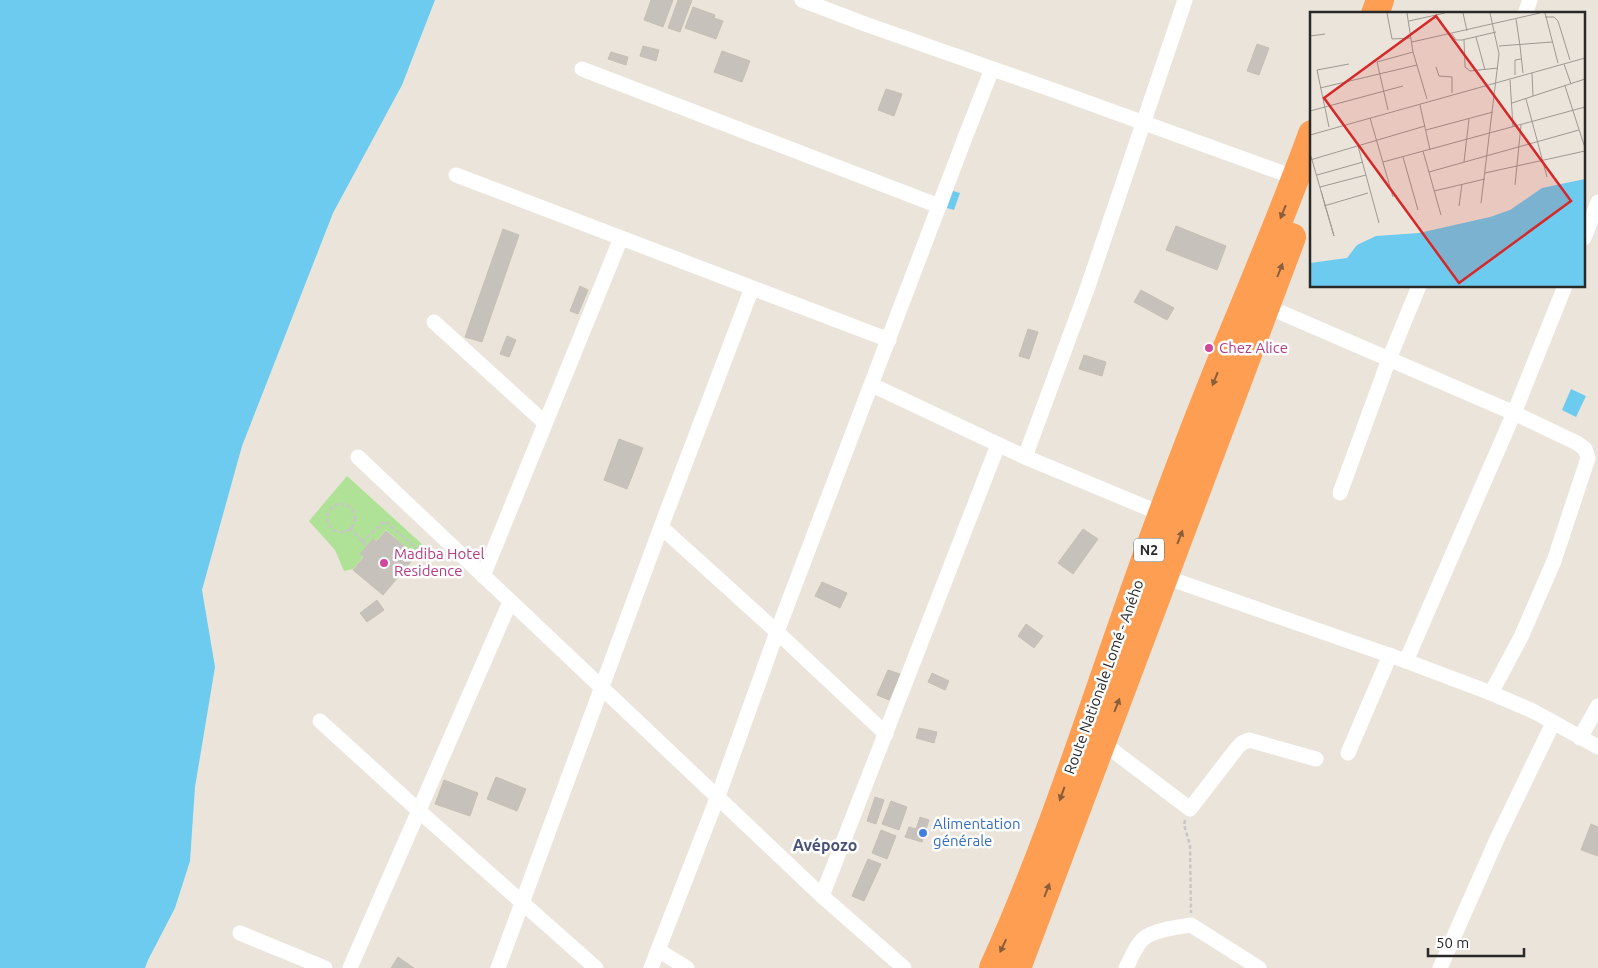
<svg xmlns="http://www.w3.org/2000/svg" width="1598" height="968" viewBox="0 0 1598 968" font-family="Ubuntu,sans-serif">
	<rect width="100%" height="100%" fill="#ebe4da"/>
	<!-- green -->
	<path fill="#afe296" d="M347,476L423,545L415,555L386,530L376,541L373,539L360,554L363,557L353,569L344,571L335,550L309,521Z"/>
	<!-- water -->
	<g fill="#6ccbee">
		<path d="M0,0H435L402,85L333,213L242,446L202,590L215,667L195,787L190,861L175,908L148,960L145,968H0Z"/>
		<path d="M953,191L960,193L954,210L947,208Z"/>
		<path d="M1571,389L1586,396L1576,417L1562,410Z"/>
	</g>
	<!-- building -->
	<g fill="#c6c1ba" stroke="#c6c0b4">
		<path d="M651,0H673L663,27L644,20Z"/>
		<path d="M678,0H692L680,32L668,28Z"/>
		<path d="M693,7L715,15L714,18L723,21L716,39L685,28Z"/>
		<path d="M1257,44L1269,48L1259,75L1247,71Z"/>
		<path d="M643,46L659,50L656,61L640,56Z"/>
		<path d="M722,51L750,61L742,82L714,72Z"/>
		<path d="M611,52L628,57L626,65L608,59Z"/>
		<path d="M886,89L902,94L894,116L878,110Z"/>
		<path d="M1176,226L1226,246L1217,270L1166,250Z"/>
		<path d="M503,229L519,235L482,342L465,337Z"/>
		<path d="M580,286L588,290L578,314L570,311Z"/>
		<path d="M1141,290L1174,308L1167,320L1134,302Z"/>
		<path d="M1028,329L1038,332L1029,359L1019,356Z"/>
		<path d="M507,336L516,340L509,357L500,354Z"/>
		<path d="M1084,355L1106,362L1102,376L1079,369Z"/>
		<path d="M619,439L643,448L627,489L604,480Z"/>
		<path d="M1083,529L1098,539L1073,574L1058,563Z"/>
		<path d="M386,531L416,556L383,595L353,570L364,557L360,554L373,539L376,542Z"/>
		<path d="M822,582L847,593L840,608L815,596Z"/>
		<path d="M377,600L384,610L367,622L360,613Z"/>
		<path d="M1026,624L1043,636L1034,648L1018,636Z"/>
		<path d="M888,670L900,674L889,700L877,695Z"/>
		<path d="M932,673L949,681L945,690L928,682Z"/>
		<path d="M919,728L937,732L934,743L916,738Z"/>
		<path d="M496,777L526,789L517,811L487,799Z"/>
		<path d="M444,780L478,793L470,816L435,804Z"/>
		<path d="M875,797L884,800L876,824L867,821Z"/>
		<path d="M891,801L907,807L899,830L882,824Z"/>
		<path d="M920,817L929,820L922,842L905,837L909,827L916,829Z"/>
		<path d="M1591,824L1598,827V856L1581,850Z"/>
		<path d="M881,830L896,836L887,859L872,853Z"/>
		<path d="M868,859L881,864L864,901L852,896Z"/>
		<path d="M398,957L414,968H391Z"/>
	</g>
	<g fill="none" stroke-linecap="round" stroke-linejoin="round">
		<!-- path -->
		<g stroke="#c7c7c7" stroke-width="2.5" stroke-dasharray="4 2.5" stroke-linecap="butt">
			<circle cx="341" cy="518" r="14"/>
			<path d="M350,528L367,547"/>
			<path d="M362,542L385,521L424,555"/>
			<path d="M1185,820L1184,825L1190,845L1191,913"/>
		</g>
		<!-- street -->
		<g stroke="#fff" stroke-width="15">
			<path d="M802,0L865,24L1067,95L1296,178"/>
			<path d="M1525,14L1530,0"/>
			<path d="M582,69L939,206"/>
			<path d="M456,175L889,340"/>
			<path d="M1584,238L1598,202"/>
			<path d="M1266,306L1514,413L1577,443L1585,449L1588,458L1554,561L1521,637L1491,693"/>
			<path d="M434,322L545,423"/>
			<path d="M872,385L1025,457L1162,514"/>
			<path d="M358,457L822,896L904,968"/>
			<path d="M1025,457L1086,292L1185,0"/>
			<path d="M1340,493L1389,359L1419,286"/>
			<path d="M661,527L777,632L886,734"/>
			<path d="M483,576L621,238"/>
			<path d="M1165,577L1406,661L1491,693L1533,711L1598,747"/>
			<path d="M1406,661L1514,413L1565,286"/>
			<path d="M320,721L419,811L596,968"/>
			<path d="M1580,738L1598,706"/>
			<path d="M1103,743L1190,809L1237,748L1242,743L1249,740L1316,759"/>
			<path d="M1348,753L1390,655"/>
			<path d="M822,896L998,445"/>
			<path d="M240,933L325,968"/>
			<path d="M658,950L687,968"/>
			<path d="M350,968L510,602"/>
			<path d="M498,968L661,527L752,288"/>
			<path d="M651,968L718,796L777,632L966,135L992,69"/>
			<path d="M1126,968C1131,959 1135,947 1142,940C1151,930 1178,927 1191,925L1259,968"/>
			<path d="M1440,968L1497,839L1553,723"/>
		</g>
		<!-- highway -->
		<g stroke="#fe9e52" stroke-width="28">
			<path d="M1375,14L1380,0"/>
			<path d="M993,968C1060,821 1105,665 1162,514C1185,452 1209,390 1234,330C1261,265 1288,200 1312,134"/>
			<path d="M1017,968L1292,237"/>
		</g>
	</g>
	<!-- one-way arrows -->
	<defs><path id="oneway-solid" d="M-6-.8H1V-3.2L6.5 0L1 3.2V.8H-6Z" transform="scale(1.25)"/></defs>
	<g fill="#895e3b">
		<use href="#oneway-solid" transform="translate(1283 212) rotate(112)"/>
		<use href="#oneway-solid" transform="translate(1280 270) rotate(-69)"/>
		<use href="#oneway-solid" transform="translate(1215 379) rotate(112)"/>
		<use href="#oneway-solid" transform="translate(1180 537) rotate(-69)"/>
		<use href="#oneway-solid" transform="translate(1117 705) rotate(-69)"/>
		<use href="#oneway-solid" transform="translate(1062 794) rotate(110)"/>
		<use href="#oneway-solid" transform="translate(1047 890) rotate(-69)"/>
		<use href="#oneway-solid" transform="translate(1003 946) rotate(115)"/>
	</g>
	<!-- markers -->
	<g fill="#d1479c" stroke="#fff" stroke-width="2">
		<circle cx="1209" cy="348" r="5"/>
		<circle cx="384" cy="563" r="5"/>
	</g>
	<circle fill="#3f7fe0" stroke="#fff" stroke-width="2" cx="923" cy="833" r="5"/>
	<g text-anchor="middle" stroke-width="5" stroke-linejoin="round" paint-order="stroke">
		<!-- shield labels -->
		<rect fill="#fff" stroke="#696969" stroke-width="1" x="1134" y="538.5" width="30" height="23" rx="4"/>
		<g font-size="14" font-weight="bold" fill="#292929">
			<text x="1149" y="555">N2</text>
		</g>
		<!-- hotel labels -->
		<g font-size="15" fill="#b23c85" stroke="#fff" text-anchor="start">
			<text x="1219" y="353">Chez Alice</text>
			<text x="394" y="559">Madiba Hotel<tspan x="394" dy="17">Residence</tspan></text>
		</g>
		<!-- street labels -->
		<g font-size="15" fill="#292929" stroke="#fff">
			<text transform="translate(1104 677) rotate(-70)" y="5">Route Nationale Lomé - Aného</text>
		</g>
		<!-- shop labels -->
		<g font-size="15" fill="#366cbe" stroke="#fff" text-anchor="start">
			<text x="933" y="829">Alimentation<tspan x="933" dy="17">générale</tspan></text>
		</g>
		<!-- neighbourhood labels -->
		<g font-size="16" font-weight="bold" fill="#495179" stroke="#fff">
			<text x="825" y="851">Avépozo</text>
		</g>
	</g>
	<!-- overview -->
	<g transform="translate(1310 12)">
		<rect width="275" height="275" fill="#ebe4da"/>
		<path d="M275,167V274H0V251L37,246L47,233L66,224L109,221L180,205L200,198L232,176Z" fill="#6ccbee"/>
		<path fill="none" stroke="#9d9993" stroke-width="1" d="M77,1L82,27L101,26M97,1L103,40L117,87M153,1L157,19M235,1L248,51M235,5H244L248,9L260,48M206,7L210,34M99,9L135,1M142,22L146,28H152L186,20M0,24L15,22M166,25L175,58M154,28L155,55L160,59L188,56M102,30L230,1M189,34L242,30M210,34L213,61M254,52L261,72M126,55L129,64L142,65V81M222,61L223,84M205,63V48L211,47M200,68L203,115M255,74L275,136M10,76L107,53M216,87L237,165M202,91L275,67M110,93L120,138M78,98L67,50L103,40M0,99L93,74M60,106L83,185M19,115L7,58L39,52M116,118L183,100M0,123L275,46M48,134L69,211M113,139L131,203M0,141L24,224L11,179M93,145L108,198M0,148L115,114M73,150L275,95M154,150L159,107M119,160L269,118M175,161L275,139M7,163L53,150M205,173L211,113M10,175L56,163M124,179L175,167M171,191L189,42L180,1M14,194L58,181M149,194L152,172"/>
		<path fill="#d62828" fill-opacity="0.15" stroke="#d62828" stroke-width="2.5" d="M126,4L261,189L149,271L14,86Z"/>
		<rect width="275" height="275" fill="none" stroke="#292929" stroke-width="2.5"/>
	</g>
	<!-- scale -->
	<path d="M1428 948v8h96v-8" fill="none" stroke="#292929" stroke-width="2.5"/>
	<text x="1436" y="948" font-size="15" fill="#292929" stroke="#ffffff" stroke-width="4" paint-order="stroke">50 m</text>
</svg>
